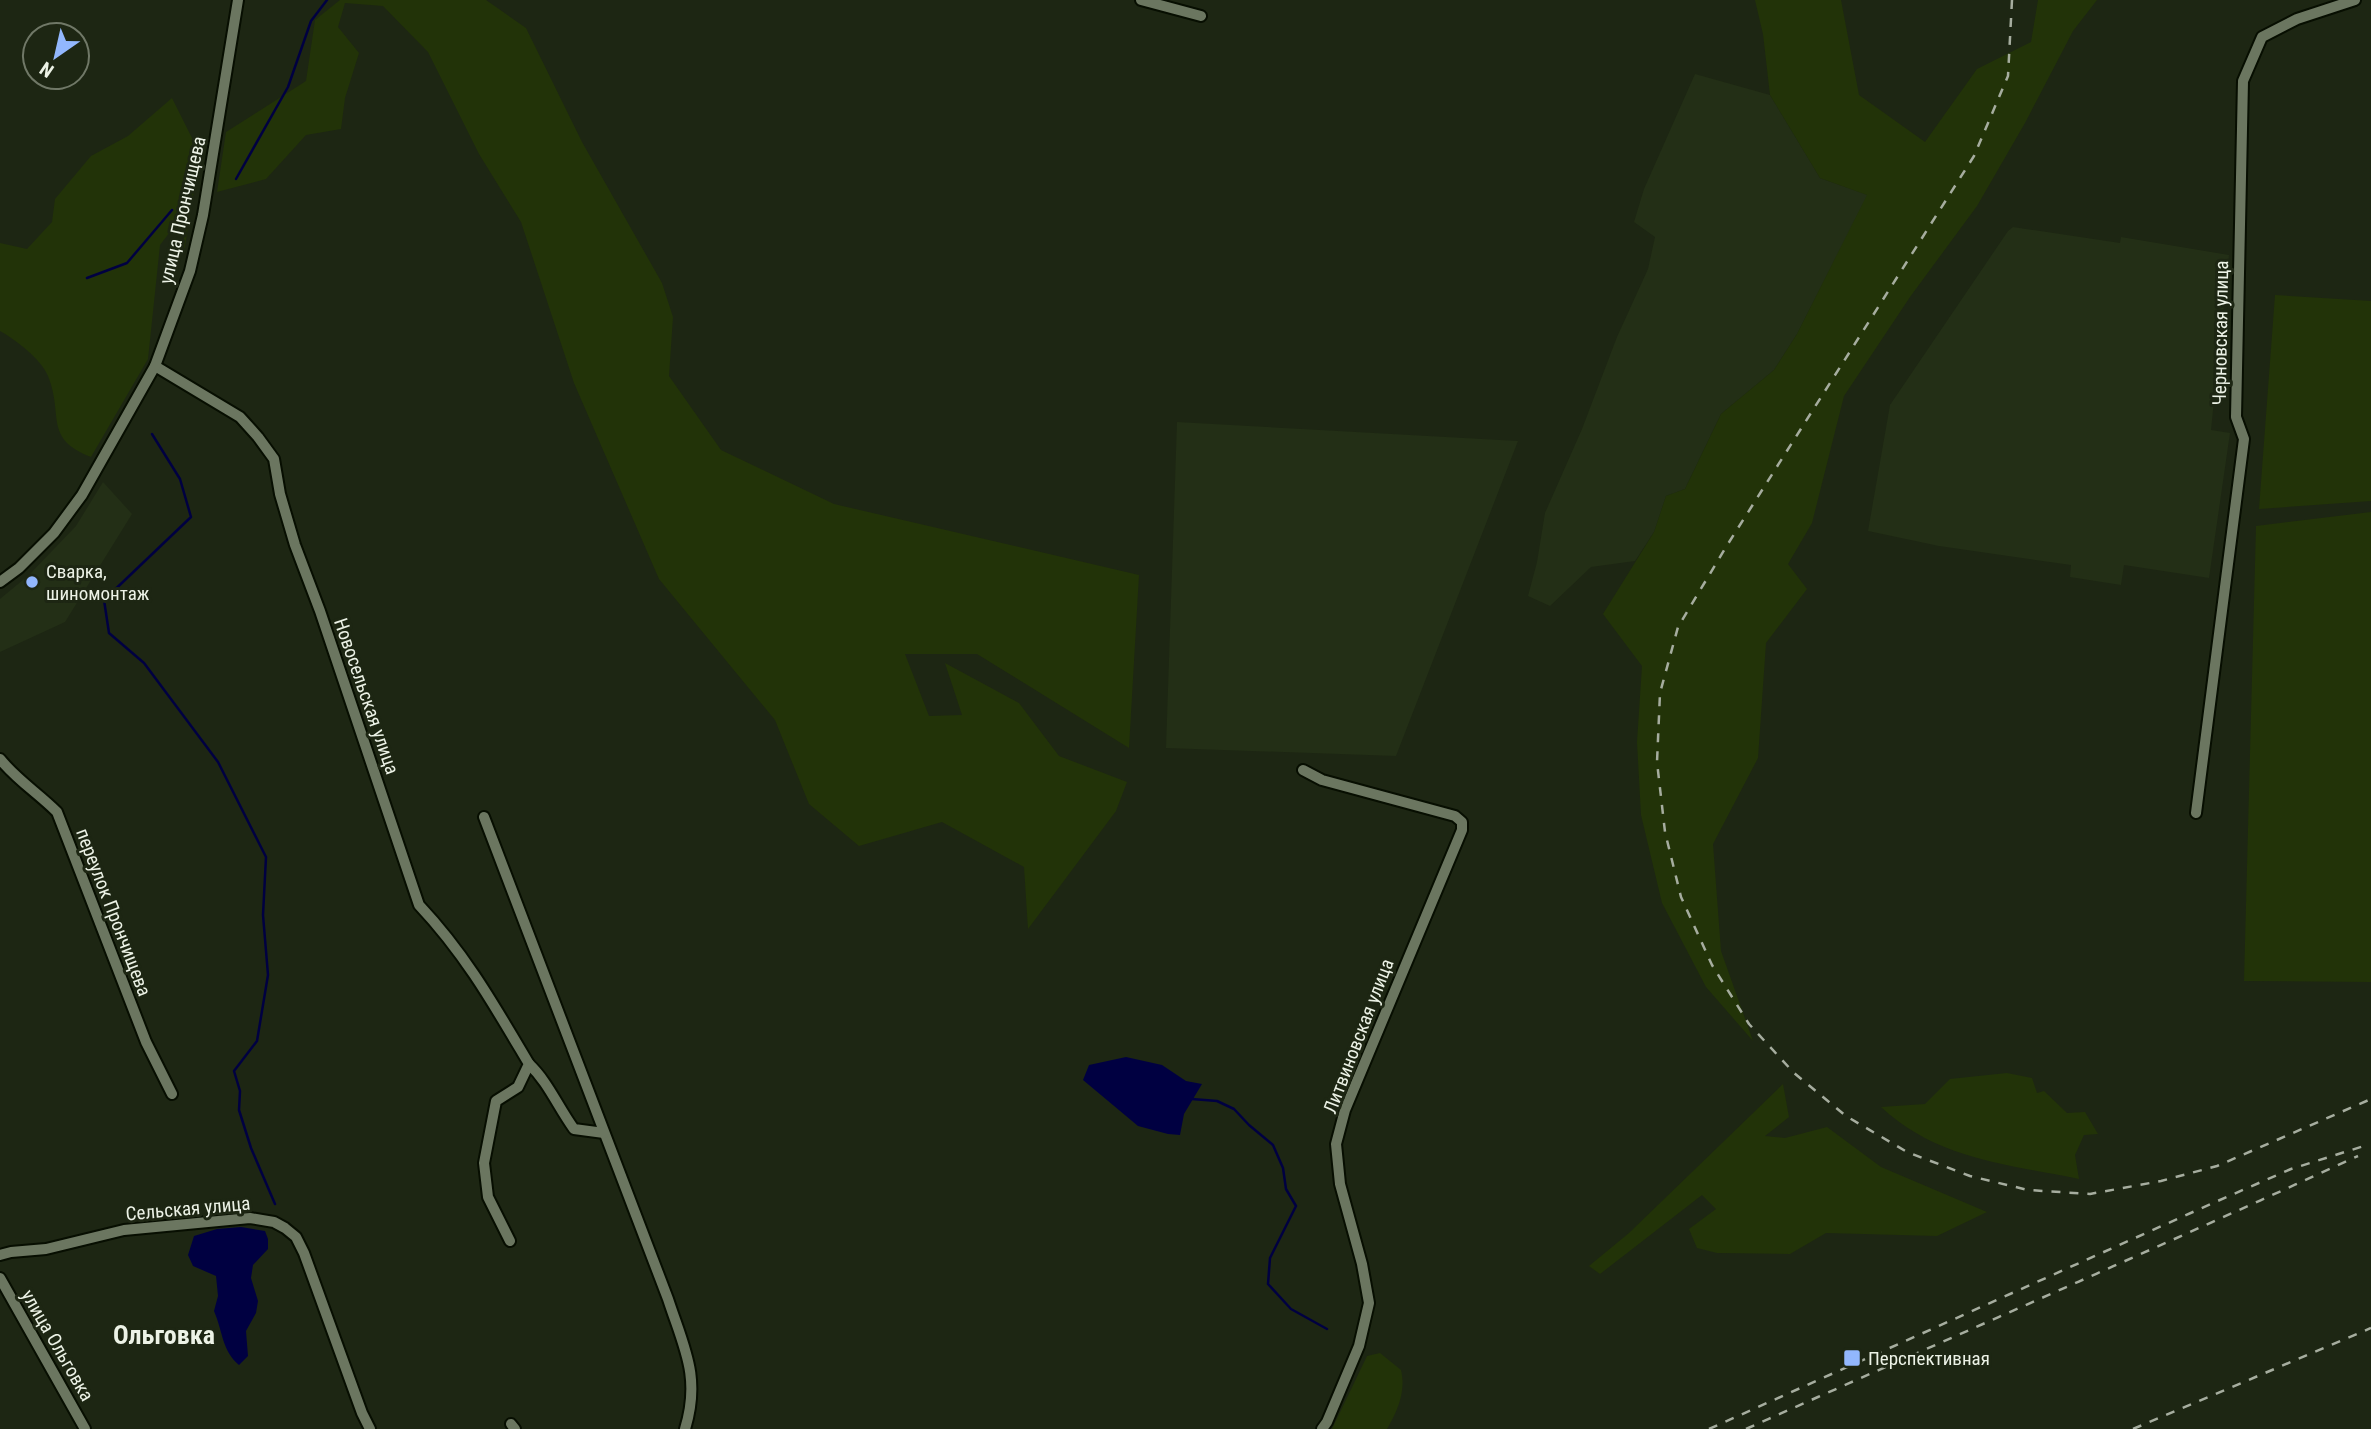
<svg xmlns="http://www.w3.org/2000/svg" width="2371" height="1429" viewBox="0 0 2371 1429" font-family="'Roboto Condensed',sans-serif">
	<rect width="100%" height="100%" fill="#1d2613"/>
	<!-- built -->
	<g fill="#232f16">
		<path d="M1695,74L1770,95L1820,178L1868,195L1797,334L1774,370L1721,414L1685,489L1666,496L1654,532L1635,561L1591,567L1550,606L1528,596L1537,562L1545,513L1582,429L1617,337L1648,269L1655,237L1634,222L1644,189Z"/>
		<path d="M2013,227L2120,243L2121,237L2229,255L2211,430L2230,433L2209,578L2124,565L2121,585L2070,577L2071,565L1939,546L1868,531L1890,405L2008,231Z"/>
		<path d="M1177,422L1518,441L1396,756L1166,748Z"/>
		<path d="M103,482L132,514L65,622L0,652V599L29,575L76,526Z"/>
	</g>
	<!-- green -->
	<g fill="#223308">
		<path d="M340,0H486L526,28L582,142L662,283L673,317L669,376L721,450L834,504L1139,575L1129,748L977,654H905L929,716L962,715L945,663L1019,703L1059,756L1127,782L1116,811L1028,929L1024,867L942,822L859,846L809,804L775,720L659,579L574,383L521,222L479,154L428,52L383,6L345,3L338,27L359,53L345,98L341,129L306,135L266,179L217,192L226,132L306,81L315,20Z"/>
		<path d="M1755,0H1841L1859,95L1925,142L1977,69L2031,42L2038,0H2097L2073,31L2025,123L1977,206L1910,297L1844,396L1812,523L1788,564L1807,589L1766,643L1758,758L1713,844L1721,951L1753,1041L1706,987L1662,903L1641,815L1637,742L1642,666L1603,614L1654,532L1666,496L1685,489L1721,414L1774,370L1797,334L1867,195L1820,178L1770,95L1763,34Z"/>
		<path d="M172,98L200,154L184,252V234L176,224L160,245L148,359L91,457C43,438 64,416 48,376C41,359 16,340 0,331V243L27,249L52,222L55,199L91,156L128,136Z"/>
		<path d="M2275,295L2371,301V501L2259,509Z"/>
		<path d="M2371,512V982L2244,981L2256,526Z"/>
		<path d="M2007,1073L2032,1078L2037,1093L2044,1091L2067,1113L2085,1112L2098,1134L2084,1135L2075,1155L2079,1179C2007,1164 1938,1160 1881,1107L1925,1104L1950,1079Z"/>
		<path d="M1783,1084L1789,1117L1765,1136L1785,1138L1827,1127L1881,1167L1987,1212L1937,1236L1826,1233L1790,1254L1717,1253L1697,1248L1689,1229L1716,1209L1702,1195L1600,1274L1589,1266L1629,1233Z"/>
		<path d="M1380,1353L1401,1370C1406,1391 1398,1410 1387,1429H1332L1367,1356Z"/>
	</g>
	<!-- water -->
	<g fill="#000041">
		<path d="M1126,1057L1162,1065L1186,1081L1202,1084L1184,1114L1180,1135L1168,1134L1138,1126L1083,1080L1089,1065Z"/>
		<path d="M241,1227L265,1231L268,1239V1249L253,1265L251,1278L258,1301L256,1313L246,1331L248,1356L239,1365C222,1351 223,1332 214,1311L218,1296L216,1276L193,1266L188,1255L194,1236L217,1229Z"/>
	</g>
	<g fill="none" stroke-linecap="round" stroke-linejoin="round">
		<!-- stream -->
		<g stroke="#000041" stroke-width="2.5">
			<path d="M236,179L288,87L311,21L327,0"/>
			<path d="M87,278L127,263L172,210"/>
			<path d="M152,434L180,479L191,517L104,600L109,633L144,663L218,762L266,857L263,915L268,975L257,1041L234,1071L240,1091L239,1110L251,1148L275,1204"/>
			<path d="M1192,1099L1217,1101L1234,1109L1249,1125L1273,1145L1283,1168L1286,1189L1296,1206L1270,1258L1268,1284L1291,1309L1327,1329"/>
		</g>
		<defs>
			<g id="minor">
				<path d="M1141,0L1201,16"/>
				<path d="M155,366L240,417L258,437L274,459L280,494L295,545L320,611L419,905C466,955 494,1005 529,1064L518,1087L496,1101L484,1163L488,1197L510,1241"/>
				<path d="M0,582L19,568L54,533L82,495L155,366L190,271L203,215L238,0"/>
				<path d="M0,759C17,780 38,793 57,812L146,1042L172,1094"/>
				<path d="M1303,770L1322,780L1455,816L1462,822V830L1345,1110L1336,1144L1340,1184L1362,1264L1369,1303L1359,1346L1327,1422L1322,1429"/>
				<path d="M2196,813L2244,439L2236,417L2243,81L2262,37L2297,19L2355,0"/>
				<path d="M484,817L668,1299C684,1348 701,1377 685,1429"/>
				<path d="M529,1064C548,1082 558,1107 574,1129L604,1133"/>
				<path d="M0,1255L11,1252L46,1249L124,1230L250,1218L274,1222L285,1228L296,1237L304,1253L362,1413L370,1429"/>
				<path d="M0,1278L85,1429"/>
				<path d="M511,1424L515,1429"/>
			</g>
		</defs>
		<!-- minor casing -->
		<use href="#minor" stroke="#070e01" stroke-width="14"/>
		<!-- minor -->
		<use href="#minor" stroke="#6b7660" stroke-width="10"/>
		<!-- rail -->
		<g stroke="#a6ad9f" stroke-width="2.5" stroke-dasharray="9 9" stroke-linecap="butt">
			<path d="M2012,0L2008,76L1974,156L1726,547L1678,627L1660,693L1657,762L1665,832L1681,897L1712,965L1749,1024L1794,1073L1846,1116L1907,1152L1970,1176L2028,1190L2090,1194L2161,1181L2217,1166L2371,1099"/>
			<path d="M1709,1429L2213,1203L2291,1169L2364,1146"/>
			<path d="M1746,1429C1950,1338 2155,1249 2358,1156"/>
			<path d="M2133,1429L2371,1328"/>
		</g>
	</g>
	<!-- markers -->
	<g fill="#92b7fd" stroke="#1d2613" stroke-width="2.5">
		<circle cx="32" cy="582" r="7"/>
		<rect x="1843" y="1349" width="18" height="18" rx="3.5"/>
	</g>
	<g text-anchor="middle" stroke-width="6" stroke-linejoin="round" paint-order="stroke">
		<!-- street labels -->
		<g font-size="19" fill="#ecf2e6" stroke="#1d2613">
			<text transform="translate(182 210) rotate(-77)" y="7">улица Прончищева</text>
			<text transform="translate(2220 333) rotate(-89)" y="7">Черновская улица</text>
			<text transform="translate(367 696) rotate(71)" y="7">Новосельская улица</text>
			<text transform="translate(114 912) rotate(69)" y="7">переулок Прончищева</text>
			<text transform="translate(1358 1036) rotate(-69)" y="7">Литвиновская улица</text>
			<text transform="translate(188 1208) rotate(-5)" y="7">Сельская улица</text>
			<text transform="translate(58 1345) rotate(60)" y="7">улица Ольговка</text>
		</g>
		<!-- poi labels -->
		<g font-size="19" fill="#ecf2e6" stroke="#1d2613" text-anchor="start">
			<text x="46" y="578">Сварка,<tspan x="46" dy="22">шиномонтаж</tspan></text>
			<text x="1868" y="1365">Перспективная</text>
		</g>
		<!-- district labels -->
		<g font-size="26" font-weight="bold" fill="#ecf2e6" stroke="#1d2613">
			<text x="164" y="1344">Ольговка</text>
		</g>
	</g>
	<!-- north arrow -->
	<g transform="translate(56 56) rotate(214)"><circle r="33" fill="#1d2613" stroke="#707867" stroke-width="2"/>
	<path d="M0-5L12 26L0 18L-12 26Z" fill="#92b7fd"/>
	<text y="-10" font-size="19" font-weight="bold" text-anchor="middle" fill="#ecf2e6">N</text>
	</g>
</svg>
